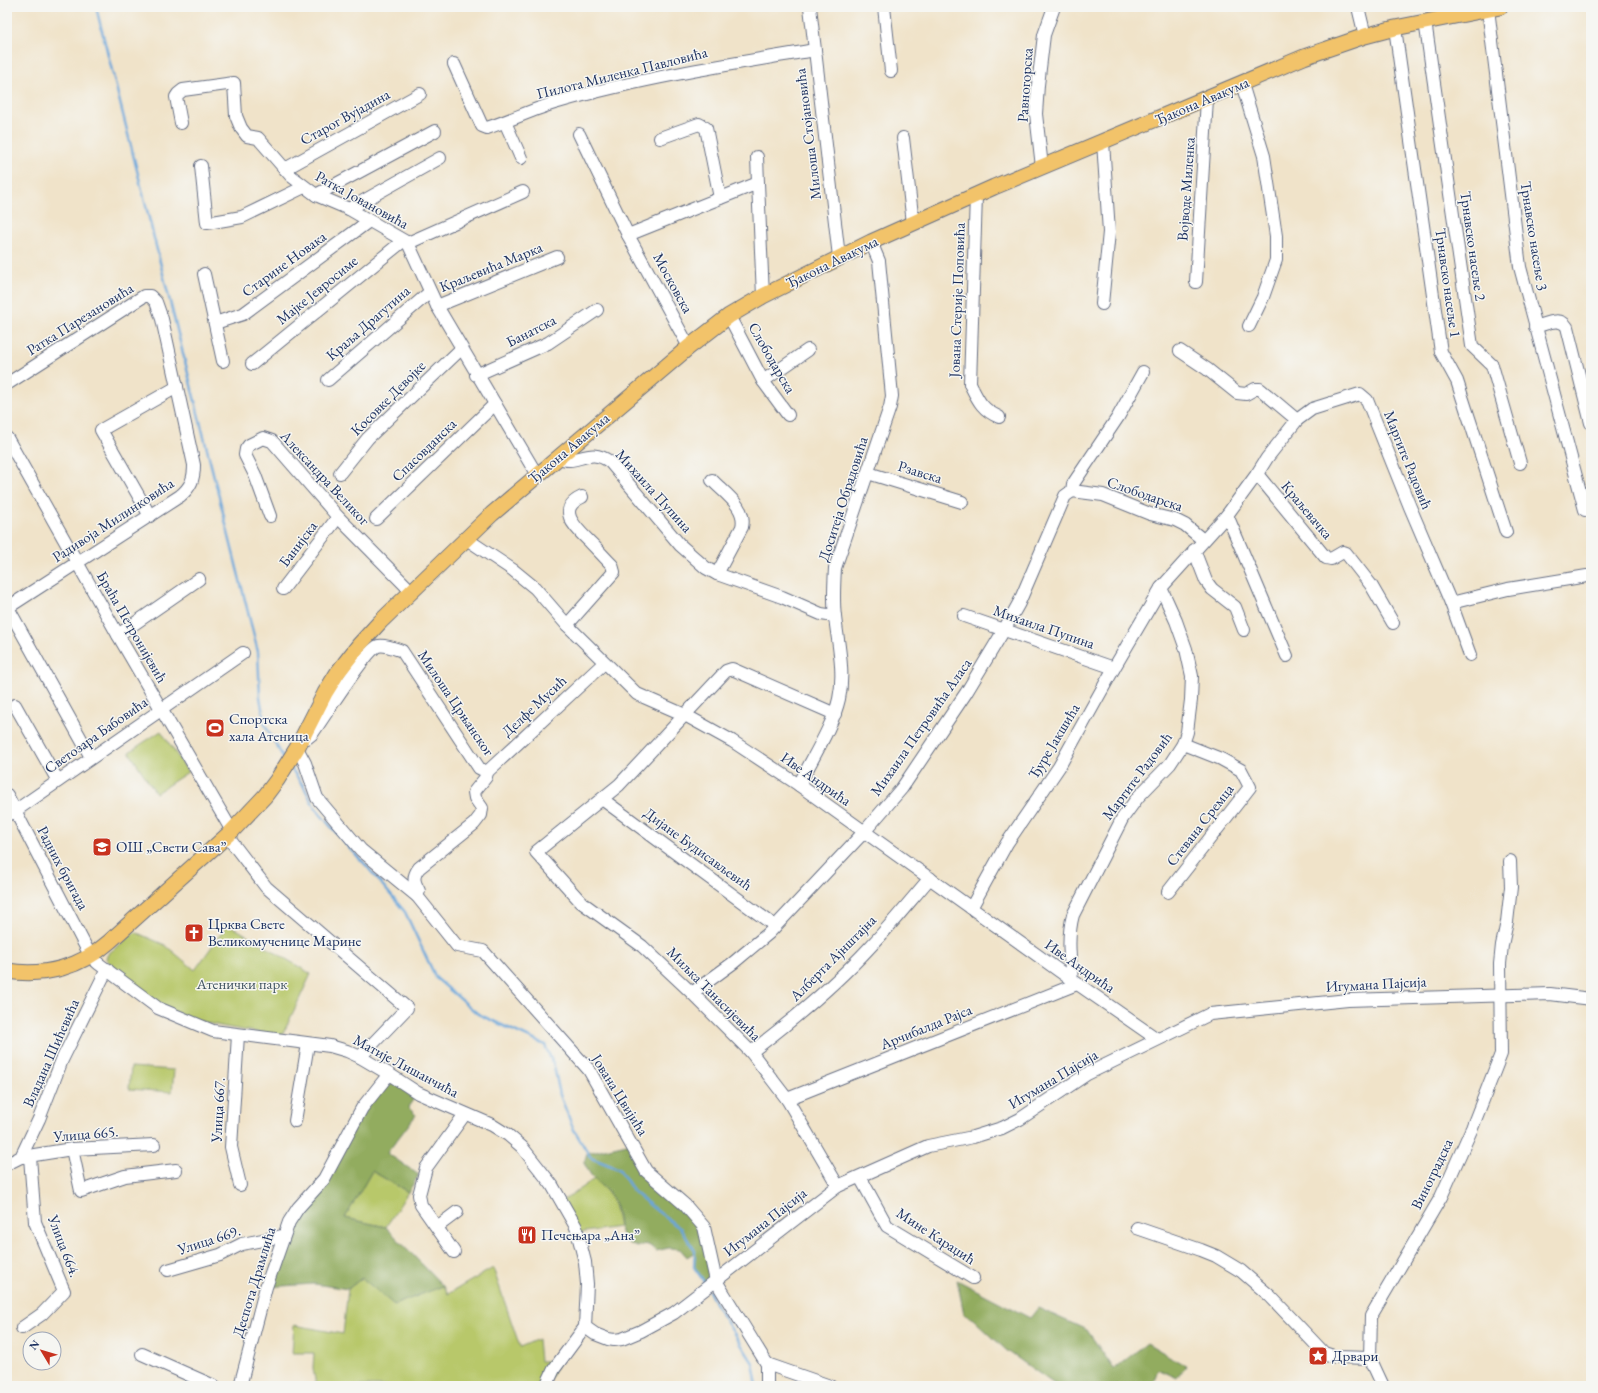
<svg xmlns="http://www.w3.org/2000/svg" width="1598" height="1393" viewBox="0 0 1598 1393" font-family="'EB Garamond',serif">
	<rect width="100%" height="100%" fill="#f6f6f2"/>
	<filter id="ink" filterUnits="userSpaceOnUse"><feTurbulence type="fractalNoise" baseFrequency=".025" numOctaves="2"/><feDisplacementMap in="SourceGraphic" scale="8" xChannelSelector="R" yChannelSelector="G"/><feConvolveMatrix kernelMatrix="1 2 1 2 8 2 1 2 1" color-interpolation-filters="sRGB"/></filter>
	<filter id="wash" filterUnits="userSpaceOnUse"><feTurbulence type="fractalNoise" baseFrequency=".012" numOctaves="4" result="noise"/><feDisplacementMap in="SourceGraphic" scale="16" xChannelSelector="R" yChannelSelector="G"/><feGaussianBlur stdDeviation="0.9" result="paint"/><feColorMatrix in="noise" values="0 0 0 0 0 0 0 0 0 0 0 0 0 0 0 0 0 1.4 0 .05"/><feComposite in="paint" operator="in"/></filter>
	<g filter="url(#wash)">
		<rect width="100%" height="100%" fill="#f0e3c9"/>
		<!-- green -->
		<g fill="#b8c86a" stroke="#6a7c64">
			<path d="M161,731L188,772L156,793L129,752Z"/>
			<path d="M228,924L311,974L282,1036C237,1029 191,1025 152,1000C138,991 122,973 108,962L106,958L108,954L135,932L165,945L195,970Z"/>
			<path d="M131,1067L174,1070L172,1092L129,1089Z"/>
			<path d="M372,1171L408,1192L386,1227L345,1218Z"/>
			<path d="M594,1179C614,1196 614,1202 619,1227L578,1233L562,1201Z"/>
			<path d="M493,1268L520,1347L538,1339L540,1361H559L546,1386H316L313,1368L314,1353H292L294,1325L343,1334L348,1289L362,1278L426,1292L443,1286L448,1294Z"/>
		</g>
		<!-- forest -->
		<g fill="#92ac5e" stroke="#566e5e">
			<path d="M389,1074L418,1093L408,1107L416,1115L387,1153L419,1175L408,1192L372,1171L345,1218L386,1227L443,1286L394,1305L362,1278L348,1289L314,1284L266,1287L283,1236Z"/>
			<path d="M631,1143L647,1171L704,1227L716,1281L705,1282L694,1267L695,1252L687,1257L680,1249L669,1248L656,1251C649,1245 647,1242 638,1247C615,1243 621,1218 614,1202C610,1191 601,1187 594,1179C590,1174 587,1169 584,1163L587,1153Z"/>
			<path d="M957,1280L1030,1318L1038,1308L1087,1330L1114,1369L1147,1343L1186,1366L1177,1378L1158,1369L1152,1386H1057L1006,1350L973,1319L964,1314Z"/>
		</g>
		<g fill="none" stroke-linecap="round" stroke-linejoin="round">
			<!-- stream -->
			<g stroke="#69a6da" stroke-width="2.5">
				<path d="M96,7L258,652L260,697L265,725L284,759"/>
				<path d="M291,768L304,787L315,808L349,848L364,863L405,912L436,978L478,1014L545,1045L554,1066L560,1095L573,1128L591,1158L619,1169L634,1192L656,1210L681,1229L695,1251L694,1267L705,1283"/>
				<path d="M709,1291L717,1307L753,1363L757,1386"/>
			</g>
		</g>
	</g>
	<g filter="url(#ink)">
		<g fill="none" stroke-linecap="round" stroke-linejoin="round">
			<defs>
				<g id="minor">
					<path d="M810,7L839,257"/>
					<path d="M884,7L891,71"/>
					<path d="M1358,7L1365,36"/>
					<path d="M1488,9L1520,267L1585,510"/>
					<path d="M1425,21L1472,346L1492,365L1520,463"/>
					<path d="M1395,28L1441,352L1457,381L1506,532"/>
					<path d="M454,64L482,126L487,128C511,120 534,109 558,102C641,78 730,64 815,50"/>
					<path d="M1242,84L1264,156L1276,236V260L1263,297L1249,326"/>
					<path d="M505,122L521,158"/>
					<path d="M181,123L176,97L178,94L183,90L234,83L236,116L241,128L247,136L258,138L291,176L316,195L349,209L408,243L437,306L537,475"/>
					<path d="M579,134L628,235L689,347"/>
					<path d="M660,138L699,124L706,128L720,198"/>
					<path d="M903,138L913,223"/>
					<path d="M757,157L758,183"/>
					<path d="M201,166L207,223L242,217L304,187"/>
					<path d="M1042,167L1036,114L1038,85L1044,35L1054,7"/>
					<path d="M285,169L420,94"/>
					<path d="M316,195L435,131"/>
					<path d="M976,195L970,384C978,400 982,410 999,417"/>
					<path d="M349,209L440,158"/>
					<path d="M628,235L758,183L763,296"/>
					<path d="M408,243L523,192"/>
					<path d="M204,274L223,361"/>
					<path d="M1196,282L1207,99"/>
					<path d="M1102,304L1109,232L1103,142"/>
					<path d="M437,306L557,257"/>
					<path d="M729,316L763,381L788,415"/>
					<path d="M215,323L243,314L369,221"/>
					<path d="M1535,327C1546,324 1560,316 1567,327L1591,423"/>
					<path d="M1180,351L1207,369L1237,393L1246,394L1255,389H1260L1297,420"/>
					<path d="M252,364L403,241"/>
					<path d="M476,375L548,343L597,310"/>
					<path d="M328,380L430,292"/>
					<path d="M763,381L808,350"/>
					<path d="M7,384L144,296H150L156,302L162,319L194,465C194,479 191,487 180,496L7,608"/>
					<path d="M7,438L118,635L232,831"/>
					<path d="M558,457C576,468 588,445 610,462L680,545L706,568L717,574L782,597L821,614L835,616"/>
					<path d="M340,473L368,438L461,349"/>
					<path d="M868,473L962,502"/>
					<path d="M1257,474L1326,558L1331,559L1343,552L1346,553L1371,585L1393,623"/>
					<path d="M712,480C724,493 747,507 742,527L717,574"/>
					<path d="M1072,491L1103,495L1150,514L1175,520L1185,525L1203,540"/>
					<path d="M1072,491L1073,484L1118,417L1143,372"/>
					<path d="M1227,515L1287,656"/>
					<path d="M150,516L101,430L177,387"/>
					<path d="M270,516L255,475L245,455L246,449L249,445L263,438L272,441L338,517L411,591"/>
					<path d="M376,519L495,404"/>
					<path d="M465,538L513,570L535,588L567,625L637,694L685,715L732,741L799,785L1072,980L1157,1039"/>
					<path d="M1194,550L1206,581L1212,589L1235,607L1244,630"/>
					<path d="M283,589L338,517"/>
					<path d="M1451,603L1508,589L1587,576"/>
					<path d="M7,606L91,757"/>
					<path d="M964,616L1114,668"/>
					<path d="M567,625L614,572L612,565C605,558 598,550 591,543C578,530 554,510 582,497"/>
					<path d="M118,635L199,579"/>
					<path d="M15,705L58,781"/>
					<path d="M835,714L732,669L726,671L619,785L536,852L581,902L642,946L692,993L751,1052L787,1099L838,1186"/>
					<path d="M303,738H307L312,734C323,719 365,651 378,646C385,644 396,649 402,651L479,768L487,772"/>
					<path d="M297,748L305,763L317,798L361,850L417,896L457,946L483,951L589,1070L646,1171L685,1205L704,1227L716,1281L767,1364V1386"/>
					<path d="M487,772L604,663"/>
					<path d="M799,785C811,760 833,726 839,699C845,672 838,644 835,617C833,601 834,585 835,568L890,407L892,396L879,261L871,242"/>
					<path d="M7,795L91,957L99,964L158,1008L213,1031L330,1046L347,1051L360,1057L389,1074L418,1093L492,1125L508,1135L522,1147L552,1185L576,1227L585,1262L587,1284L585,1327"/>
					<path d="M602,799L775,926"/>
					<path d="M7,815L15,811L243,653"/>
					<path d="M227,836L266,887L407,1008L360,1057"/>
					<path d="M1168,892L1250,787L1241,770L1221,759L1183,744"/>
					<path d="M417,896L419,891C414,882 412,877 419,868L474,824L481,815L482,808L475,798L474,792L486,777L487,772"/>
					<path d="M971,908L1007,843L1059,767L1114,668L1161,588"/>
					<path d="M1072,980C1070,958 1067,937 1073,915L1122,819L1138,797L1170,764L1183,744L1187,732L1191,700L1192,676L1186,649L1176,621L1161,588L1227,515L1257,474L1267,458L1297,420L1312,409L1360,394L1367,400L1410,507L1451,603L1470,655"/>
					<path d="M692,993L733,963L769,933L864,832L902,788L966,693L1004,630L1019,603L1065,496L1072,491"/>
					<path d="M238,1035L231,1147L240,1185"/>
					<path d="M751,1052C793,1020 834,986 870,947C891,925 910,901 930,878"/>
					<path d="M787,1099L1077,984"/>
					<path d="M295,1121L308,1044"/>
					<path d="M72,1149L81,1191L125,1176L176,1170"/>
					<path d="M22,1157L72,1149L154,1145"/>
					<path d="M7,1164L21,1157L39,1119L62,1060L107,969"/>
					<path d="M860,1177L887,1226L973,1278"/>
					<path d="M437,1227L457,1212"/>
					<path d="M1137,1228L1201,1250L1216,1256L1241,1271L1270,1296L1324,1353L1336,1357L1370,1358"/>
					<path d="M454,1252L421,1205L419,1195L426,1168L465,1114"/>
					<path d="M168,1270L220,1255L242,1244L283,1236"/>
					<path d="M585,1327L595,1334L608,1339L614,1340L622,1339L641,1331L674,1313L838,1186L928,1146L973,1137L1002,1128L1020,1119L1087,1074L1210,1014L1348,1000L1550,994L1591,999"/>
					<path d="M22,1328L42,1314L64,1291L35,1222L30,1157"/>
					<path d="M142,1354L214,1386"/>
					<path d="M767,1364L830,1386"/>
					<path d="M240,1386L266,1287L289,1222L298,1208L324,1179L362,1108L389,1074"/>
					<path d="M546,1386L554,1369L585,1327"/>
					<path d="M1383,1386L1370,1358L1371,1316L1441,1197L1472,1128L1501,1054L1500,964L1502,945L1507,922L1511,887L1510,861"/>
				</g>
				<path id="major" d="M7,971C45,977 81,967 109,942L232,831L265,796L277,780L297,748L325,693L338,672L359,645L380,622L492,514L689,347L729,316L763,296L871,242L994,187L1304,57L1365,36L1395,28L1500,7"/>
			</defs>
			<!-- minor casing -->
			<use href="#minor" stroke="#666e83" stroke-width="14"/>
			<!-- major casing -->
			<use href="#major" stroke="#666e83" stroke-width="17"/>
			<!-- minor -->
			<use href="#minor" stroke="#fff" stroke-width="12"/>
			<!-- major -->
			<use href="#major" stroke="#f2c36a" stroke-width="15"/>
		</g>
	</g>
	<!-- icons -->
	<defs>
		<symbol id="stadium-square" viewBox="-11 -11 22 22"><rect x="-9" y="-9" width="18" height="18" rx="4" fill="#c8321e" stroke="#f6f6f2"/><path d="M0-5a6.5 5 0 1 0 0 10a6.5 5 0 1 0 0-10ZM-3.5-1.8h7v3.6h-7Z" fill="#fff"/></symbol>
		<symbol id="school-square" viewBox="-11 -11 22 22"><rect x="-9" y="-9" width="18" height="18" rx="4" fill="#c8321e" stroke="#f6f6f2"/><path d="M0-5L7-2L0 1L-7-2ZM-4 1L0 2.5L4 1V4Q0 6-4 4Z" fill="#fff"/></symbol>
		<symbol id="church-square" viewBox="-11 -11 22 22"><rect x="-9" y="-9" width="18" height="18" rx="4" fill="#c8321e" stroke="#f6f6f2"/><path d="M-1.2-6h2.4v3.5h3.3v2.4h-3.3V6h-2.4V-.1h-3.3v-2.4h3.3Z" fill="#fff"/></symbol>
		<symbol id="restaurant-square" viewBox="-11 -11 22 22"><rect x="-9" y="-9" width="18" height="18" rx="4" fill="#c8321e" stroke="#f6f6f2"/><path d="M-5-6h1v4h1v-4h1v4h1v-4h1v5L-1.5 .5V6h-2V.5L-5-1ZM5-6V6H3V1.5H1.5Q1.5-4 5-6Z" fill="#fff"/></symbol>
		<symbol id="sight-square" viewBox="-11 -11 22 22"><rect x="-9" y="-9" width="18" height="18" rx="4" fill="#c8321e" stroke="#f6f6f2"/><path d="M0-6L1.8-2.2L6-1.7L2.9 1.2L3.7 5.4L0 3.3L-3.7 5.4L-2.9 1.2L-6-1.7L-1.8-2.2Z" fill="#fff"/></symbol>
	</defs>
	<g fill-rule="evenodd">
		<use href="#stadium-square" x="204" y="717" width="22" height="22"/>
		<use href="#school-square" x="91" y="836" width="22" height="22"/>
		<use href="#church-square" x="183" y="922" width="22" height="22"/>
		<use href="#restaurant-square" x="516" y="1224" width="22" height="22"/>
		<use href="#sight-square" x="1307" y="1345" width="22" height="22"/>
	</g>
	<g text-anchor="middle" stroke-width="3" stroke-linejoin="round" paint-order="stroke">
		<!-- street labels -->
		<g font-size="15" fill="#1b2f5e" stroke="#f6f6f2">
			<text transform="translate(622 73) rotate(-14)" y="5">Пилота Миленка Павловића</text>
			<text transform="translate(1025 85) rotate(-86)" y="5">Равногорска</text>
			<text transform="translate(1202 101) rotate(-23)" y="5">Ђакона Авакума</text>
			<text transform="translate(345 117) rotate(-29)" y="5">Старог Вујадина</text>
			<text transform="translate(808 134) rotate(-97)" y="5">Милоша Стојановића</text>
			<text transform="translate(1186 189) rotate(-86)" y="5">Војводе Миленка</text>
			<text transform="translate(362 200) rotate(29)" y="5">Ратка Јовановића</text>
			<text transform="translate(1534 236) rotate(81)" y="5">Трнавско насеље 3</text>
			<text transform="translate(1473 246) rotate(82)" y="5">Трнавско насеље 2</text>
			<text transform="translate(832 262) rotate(-26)" y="5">Ђакона Авакума</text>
			<text transform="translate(284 264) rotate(-36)" y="5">Старине Новака</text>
			<text transform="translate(491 267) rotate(-22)" y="5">Краљевића Марка</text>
			<text transform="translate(673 283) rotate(61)" y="5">Московска</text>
			<text transform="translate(1448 283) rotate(82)" y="5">Трнавско насеље 1</text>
			<text transform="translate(317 290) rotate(-39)" y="5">Мајке Јевросиме</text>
			<text transform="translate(957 300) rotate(-88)" y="5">Јована Стерије Поповића</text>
			<text transform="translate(80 319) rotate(-32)" y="5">Ратка Парезановића</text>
			<text transform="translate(368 323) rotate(-41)" y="5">Краља Драгутина</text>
			<text transform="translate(531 331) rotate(-27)" y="5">Банатска</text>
			<text transform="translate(772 358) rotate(60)" y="5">Слободарска</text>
			<text transform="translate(388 398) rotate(-45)" y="5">Косовке Девојке</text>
			<text transform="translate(569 448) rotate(-40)" y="5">Ђакона Авакума</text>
			<text transform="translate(424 450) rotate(-44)" y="5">Спасовданска</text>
			<text transform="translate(1408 460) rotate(68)" y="5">Маргите Радовић</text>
			<text transform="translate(920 472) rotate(17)" y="5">Рзавска</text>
			<text transform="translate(325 478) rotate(47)" y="5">Александра Великог</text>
			<text transform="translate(654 491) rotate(48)" y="5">Михаила Пупина</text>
			<text transform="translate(1145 494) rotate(19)" y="5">Слободарска</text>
			<text transform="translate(843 499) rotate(-72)" y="5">Доситеја Обрадовића</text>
			<text transform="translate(1307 510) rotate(50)" y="5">Краљевачка</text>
			<text transform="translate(113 520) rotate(-33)" y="5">Радивоја Милинковића</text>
			<text transform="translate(298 544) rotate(-53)" y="5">Банијска</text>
			<text transform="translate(132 627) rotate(60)" y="5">Браћа Петронијевић</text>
			<text transform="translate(1044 627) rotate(19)" y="5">Михаила Пупина</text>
			<text transform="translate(456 703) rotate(56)" y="5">Милоша Црњанског</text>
			<text transform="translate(534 706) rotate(-43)" y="5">Делфе Мусић</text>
			<text transform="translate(921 727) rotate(-55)" y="5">Михаила Петровића Аласа</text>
			<text transform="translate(96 735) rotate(-35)" y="5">Светозара Бабовића</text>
			<text transform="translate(1054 741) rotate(-59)" y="5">Ђуре Јакшића</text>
			<text transform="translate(1137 776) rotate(-53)" y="5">Маргите Радовић</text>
			<text transform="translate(816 779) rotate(35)" y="5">Иве Андрића</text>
			<text transform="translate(1200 825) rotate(-52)" y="5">Стевана Сремца</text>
			<text transform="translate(698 849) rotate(36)" y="5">Дијане Будисављевић</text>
			<text transform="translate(63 868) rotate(62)" y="5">Радних бригада</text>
			<text transform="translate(833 958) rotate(-45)" y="5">Алберта Ајнштајна</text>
			<text transform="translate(1080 966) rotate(35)" y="5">Иве Андрића</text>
			<text transform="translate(1376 984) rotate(-3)" y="5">Игумана Пајсија</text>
			<text transform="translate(714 994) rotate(45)" y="5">Миљка Танасијевића</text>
			<text transform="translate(926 1027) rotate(-22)" y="5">Арчибалда Рајса</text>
			<text transform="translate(51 1053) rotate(-66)" y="5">Владана Шићевића</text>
			<text transform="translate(406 1066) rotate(28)" y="5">Матије Лишанчића</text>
			<text transform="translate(1053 1079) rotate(-31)" y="5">Игумана Пајсија</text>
			<text transform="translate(620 1095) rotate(58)" y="5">Јована Цвијића</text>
			<text transform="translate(218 1110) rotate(-87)" y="5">Улица 667.</text>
			<text transform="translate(86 1134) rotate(-5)" y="5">Улица 665.</text>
			<text transform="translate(1432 1174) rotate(-64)" y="5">Виноградска</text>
			<text transform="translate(765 1222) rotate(-38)" y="5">Игумана Пајсија</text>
			<text transform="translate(936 1236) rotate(33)" y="5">Мине Караџић</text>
			<text transform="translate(209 1240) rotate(-18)" y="5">Улица 669.</text>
			<text transform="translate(64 1246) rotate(69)" y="5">Улица 664.</text>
			<text transform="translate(254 1282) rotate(-73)" y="5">Деспота Драмлића</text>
		</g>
		<!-- poi labels -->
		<g font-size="15" fill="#1b2f5e" stroke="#f6f6f2" text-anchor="start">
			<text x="229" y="724">Спортска<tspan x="229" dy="17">хала Атеница</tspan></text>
			<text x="116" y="852">ОШ „Свети Сава”</text>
			<text x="208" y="929">Црква Свете<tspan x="208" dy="17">Великомученице Марине</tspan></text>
			<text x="541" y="1240">Печењара „Ана”</text>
			<text x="1332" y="1361">Дрвари</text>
		</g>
		<!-- park labels -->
		<g font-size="15" fill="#425561" stroke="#f6f6f2">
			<text x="242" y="989">Атенички парк</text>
		</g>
	</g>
	<!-- margin -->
	<rect width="1598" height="1393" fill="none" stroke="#f6f6f2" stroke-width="24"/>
	<!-- north arrow -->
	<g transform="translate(42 1351) rotate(308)"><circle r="19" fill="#f6f6f2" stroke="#9ea6b7"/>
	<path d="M0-3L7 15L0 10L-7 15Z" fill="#c8321e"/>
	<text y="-6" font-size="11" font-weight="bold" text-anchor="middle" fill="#1b2f5e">N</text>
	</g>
</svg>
